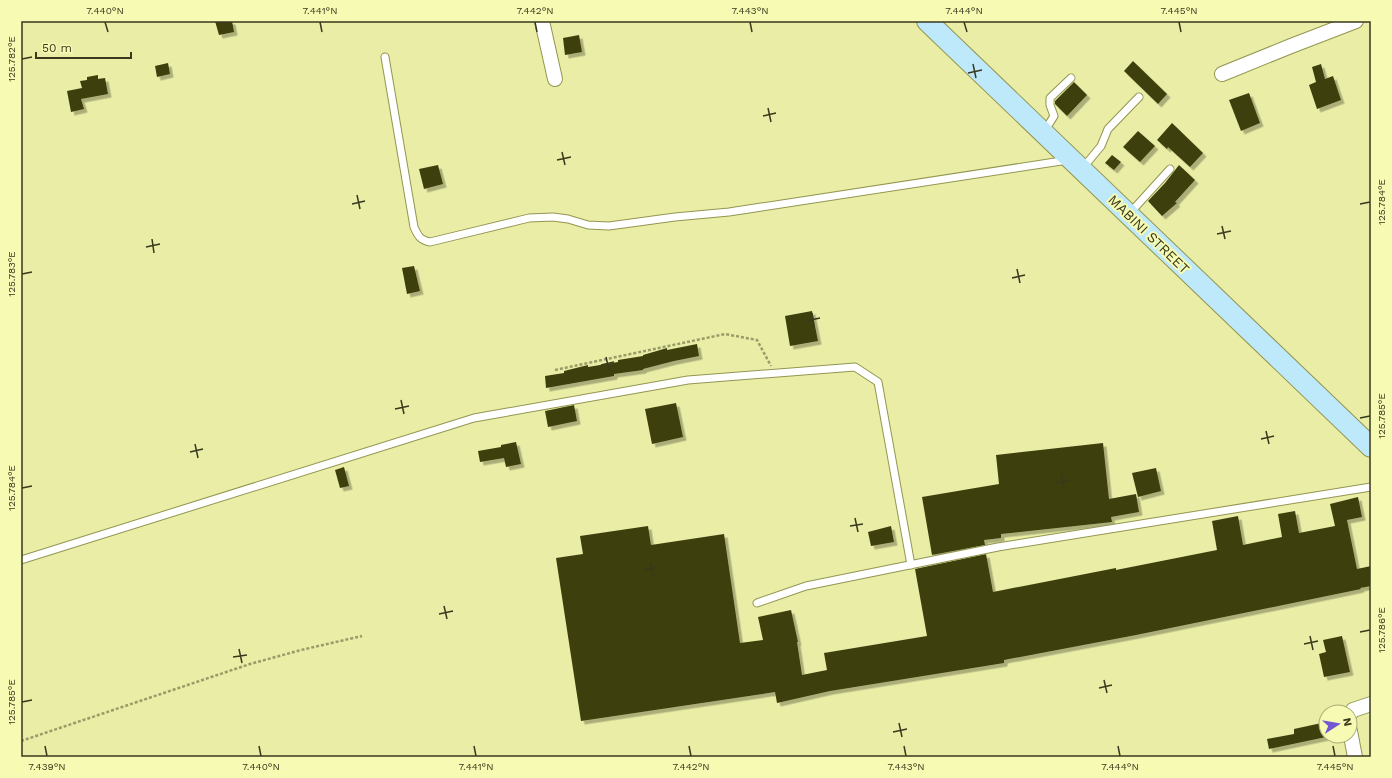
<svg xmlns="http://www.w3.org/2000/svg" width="1392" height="778" viewBox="0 0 1392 778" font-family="'Work Sans',sans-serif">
	<defs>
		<filter id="shadow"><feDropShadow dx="3.5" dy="3.5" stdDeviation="0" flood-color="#0004"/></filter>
	</defs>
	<rect width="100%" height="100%" fill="#e9eda5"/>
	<!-- building -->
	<g fill="#3e3f10" filter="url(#shadow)">
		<path d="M215,21H232L234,32L219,35Z"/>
		<path d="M579,35L582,52L565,55L563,38Z"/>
		<path d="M1133,61L1167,94L1158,104L1124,71Z"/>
		<path d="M168,63L170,74L157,77L155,66Z"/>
		<path d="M1321,64L1325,79L1333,76L1341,100L1317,109L1309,85L1316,82L1312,67Z"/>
		<path d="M98,75V79L105,78L108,94L81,99L84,109L71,112L67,91L82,88L80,81L87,80V77Z"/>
		<path d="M1074,82L1087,95L1067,116L1055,104V101Z"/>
		<path d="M1249,93L1260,123L1241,131L1229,100Z"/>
		<path d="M1172,123L1203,153L1190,167L1168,147L1167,149L1157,140Z"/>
		<path d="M1138,131L1155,146L1140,162L1123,147Z"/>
		<path d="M1112,155L1121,162L1114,170L1105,163Z"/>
		<path d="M438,165L443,184L424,189L419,169Z"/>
		<path d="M1179,165L1195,180L1175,202L1177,203L1162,216L1148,201L1165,183Z"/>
		<path d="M414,266L420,291L407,294L402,268Z"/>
		<path d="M812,311L818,341L790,346L785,316Z"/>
		<path d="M697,344L699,356L674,361L643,369V370L614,374V376L546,388L545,376L564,373V371L588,365V367L618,362V360L643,356V355L667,348V350Z"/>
		<path d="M676,403L683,437L652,444L645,409Z"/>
		<path d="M574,405L577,421L548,427L545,411Z"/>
		<path d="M516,442L521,464L506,467L504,458L480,462L478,451L501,447V445Z"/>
		<path d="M1103,443L1109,499L1136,494L1139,512L1111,517L1112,522L1001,534V538L984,540L985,545L932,555L922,497L999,484L996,455Z"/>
		<path d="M344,467L349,486L340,488L335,470Z"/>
		<path d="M1156,468L1161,491L1138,497L1132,473Z"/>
		<path d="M1358,497L1362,517L1347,520L1357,569L1371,566V586L1360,588L1361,589L1136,635L1004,660V663L830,691L777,703L775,692L581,721L556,558L583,554L580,536L648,526L651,545L724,534L740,643L763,640L758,617L791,610L798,642H797L802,675L827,670L824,653L927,636L915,569L986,554L993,592L1116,568V570L1217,550L1212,521L1238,516L1243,545L1282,537L1278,514L1295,511L1299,533L1335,526L1330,504Z"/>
		<path d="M891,526L894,542L871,546L868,532Z"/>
		<path d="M1342,636L1350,672L1324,677L1319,654L1326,652L1323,640Z"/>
		<path d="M1326,722V737L1269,749L1267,739L1294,734V729Z"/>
	</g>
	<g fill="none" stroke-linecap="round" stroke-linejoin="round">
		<defs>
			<g id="service">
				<path d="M385,57L414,227C418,236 420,240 430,242L529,218L553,217L568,219L588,225L609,226L675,217L729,212L1068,160"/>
				<path d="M1044,132L1054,116L1050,105V98L1071,78"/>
				<path d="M1082,169L1101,146L1108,129L1139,97"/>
				<path d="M1130,213L1170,169"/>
				<path d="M21,560L474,418L688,380L855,367L878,382L911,565"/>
				<path d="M757,603L806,586L998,547L1371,487"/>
			</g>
			<g id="minor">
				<path d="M542,21L555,79"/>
				<path d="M1222,74L1291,46L1356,21"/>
				<path d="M1350,714L1353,710L1371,704"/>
				<path d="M1350,731L1355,757"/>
			</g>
			<path id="secondary" d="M927,21L1371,447"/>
		</defs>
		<!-- service casing -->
		<use href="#service" stroke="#939651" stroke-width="9"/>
		<!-- minor casing -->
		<use href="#minor" stroke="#939651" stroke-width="16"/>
		<!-- secondary casing -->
		<use href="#secondary" stroke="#939651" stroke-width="22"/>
		<!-- path -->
		<g stroke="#999c68" stroke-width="2.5" stroke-dasharray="3 2" stroke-linecap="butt">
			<path d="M555,370L725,334L757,340L771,366"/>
			<path d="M21,741L250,664L301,650L362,636"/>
		</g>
		<!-- service -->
		<use href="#service" stroke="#fff" stroke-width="7"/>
		<!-- minor -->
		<use href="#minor" stroke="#fff" stroke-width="14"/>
		<!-- secondary -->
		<use href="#secondary" stroke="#bde9fa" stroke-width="20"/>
	</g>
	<!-- ticks -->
	<path fill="none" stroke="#38391d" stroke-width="1.5" d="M105,22L108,32M320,22L322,32M535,22L537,32M750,22L752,32M964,22L967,32M1179,22L1181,32M22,59L32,57M973,64L976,78M968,73L982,70M768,108L771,122M763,116L776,113M562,152L565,165M557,160L571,157M357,195L360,209M352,204L365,201M1360,204L1370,202M1222,226L1225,239M1217,234L1231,231M152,239L154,253M146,247L160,244M1017,269L1020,283M22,274L32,272M1012,278L1025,275M812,313L814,327M806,321L820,318M606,357L609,370M601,365L614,362M401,400L404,414M395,409L409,406M1360,418L1370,416M1266,431L1269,444M1261,439L1274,436M195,444L198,458M190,452L203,449M1061,474L1064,488M1055,483L1069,480M22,488L32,486M855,518L858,532M850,526L863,524M650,562L653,576M644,570L658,567M444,606L447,619M439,614L453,611M1360,632L1370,630M1310,636L1313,650M1304,644L1318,641M239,649L242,663M233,657L247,655M1104,680L1107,693M1099,688L1112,685M22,702L32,700M899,723L902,737M893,732L907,729M45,746L47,756M259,746L261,756M474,746L476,756M689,746L691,756M904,746L906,756M1118,746L1120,756M1333,746L1335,756"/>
	<g text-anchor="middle" stroke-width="4" stroke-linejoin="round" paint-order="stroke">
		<!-- street labels -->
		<g font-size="14" fill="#38391d" stroke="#f6fab2">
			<text transform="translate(1149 234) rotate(44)" y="5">MABINI STREET</text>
		</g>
	</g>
	<!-- border -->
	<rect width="1392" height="778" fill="none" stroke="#f6fab2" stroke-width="44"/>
	<!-- north arrow -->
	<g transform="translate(1338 724) rotate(78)"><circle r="19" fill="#f6fab2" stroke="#aaad76"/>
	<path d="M0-3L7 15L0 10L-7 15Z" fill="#7557d1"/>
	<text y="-6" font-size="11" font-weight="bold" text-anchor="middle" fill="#38391d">N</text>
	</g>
	<!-- scale -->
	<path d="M36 52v6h95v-6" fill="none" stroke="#38391d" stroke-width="2"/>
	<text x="42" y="52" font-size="12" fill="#38391d" stroke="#f6fab2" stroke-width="3" paint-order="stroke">50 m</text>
	<rect x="22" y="22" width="1348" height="734" fill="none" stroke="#38391d" stroke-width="1.5"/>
	<g font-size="10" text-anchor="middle" fill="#38391d">
		<text x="105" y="14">7.440°N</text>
		<text x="320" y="14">7.441°N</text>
		<text x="535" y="14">7.442°N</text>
		<text x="750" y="14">7.443°N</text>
		<text x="964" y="14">7.444°N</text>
		<text x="1179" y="14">7.445°N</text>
		<text transform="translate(11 59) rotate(-90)" y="4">125.782°E</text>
		<text transform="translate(1381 202) rotate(-90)" y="4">125.784°E</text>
		<text transform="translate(11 274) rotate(-90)" y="4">125.783°E</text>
		<text transform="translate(1381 416) rotate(-90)" y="4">125.785°E</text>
		<text transform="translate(11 488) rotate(-90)" y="4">125.784°E</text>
		<text transform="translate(1381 630) rotate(-90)" y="4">125.786°E</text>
		<text transform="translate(11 702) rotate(-90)" y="4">125.785°E</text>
		<text x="47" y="770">7.439°N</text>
		<text x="261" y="770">7.440°N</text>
		<text x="476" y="770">7.441°N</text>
		<text x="691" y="770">7.442°N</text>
		<text x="906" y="770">7.443°N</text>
		<text x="1120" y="770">7.444°N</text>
		<text x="1335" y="770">7.445°N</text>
	</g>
</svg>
